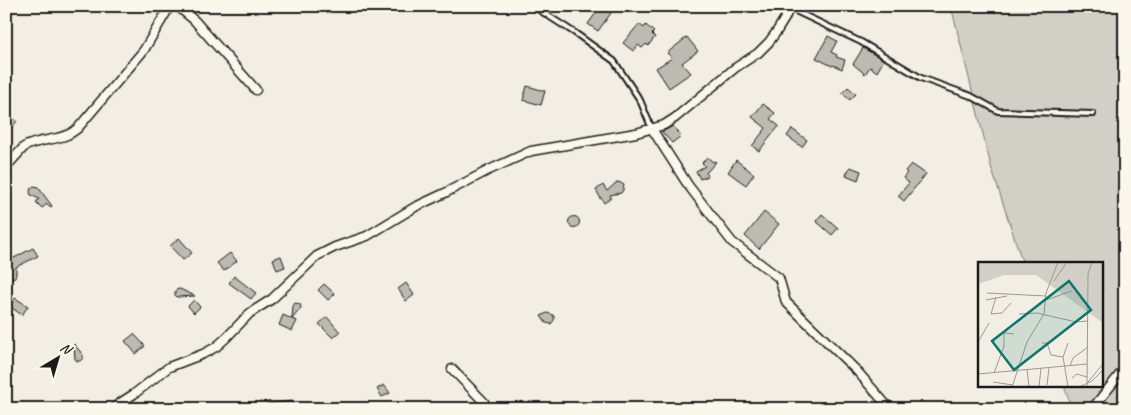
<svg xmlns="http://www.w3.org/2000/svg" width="1131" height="415" viewBox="0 0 1131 415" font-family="Caveat,sans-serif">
	<rect width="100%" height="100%" fill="#f2eee4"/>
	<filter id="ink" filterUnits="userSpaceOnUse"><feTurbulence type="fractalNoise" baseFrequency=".02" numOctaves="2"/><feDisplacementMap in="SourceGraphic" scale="10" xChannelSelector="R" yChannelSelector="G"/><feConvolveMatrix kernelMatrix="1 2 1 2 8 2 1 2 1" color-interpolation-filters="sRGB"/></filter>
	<g filter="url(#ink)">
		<!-- green -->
		<path fill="#d2cfc6" stroke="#777671" d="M951,6H1125V409H1072L1064,386H1102V264H1023L992,170Z"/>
		<!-- building -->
		<g fill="#bdbab1" stroke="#1c1c1c">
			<path d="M601,6L611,13L598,31L588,24Z"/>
			<path d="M639,24L644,28L646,25L654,32L652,34L655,37L648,46L646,44L642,48L638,45L633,51L623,43Z"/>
			<path d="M828,36L837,41L831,52L837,55L836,57L845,60L842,69L833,65L832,66L816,58Z"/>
			<path d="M687,37L698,51L682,63L691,73L669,88L656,68L672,58L667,53Z"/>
			<path d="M863,48L884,60L877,72L870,67L865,74L853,64Z"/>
			<path d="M527,86L545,91L541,105L523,100Z"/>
			<path d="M848,87L856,94L850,100L842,93Z"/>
			<path d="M763,104L775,113L770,119L779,126L759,151L752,146L766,128L752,117Z"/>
			<path d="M10,116L17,121L6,135V121Z"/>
			<path d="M673,126L681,136L672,143L662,132Z"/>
			<path d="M792,129L807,140L802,147L787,136Z"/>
			<path d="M707,157L713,162L715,161L716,162L706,173L707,176L700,179L696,171L705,166L702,163Z"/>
			<path d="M736,160L754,174L746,185L728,172Z"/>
			<path d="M911,164L926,174L904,201L898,196L909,183L903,178L907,173L905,171Z"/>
			<path d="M850,167L861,171L858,180L846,175Z"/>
			<path d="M619,182L624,185L623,190L621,193L610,195L611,198L604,203L601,198H599L600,197L596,190L603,185L607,191L616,183Z"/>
			<path d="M34,186L38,187L52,206L51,207L47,204L42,208L36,202L39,199L31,195L30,192L31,188Z"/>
			<path d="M764,212L779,224L759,249L745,236Z"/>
			<path d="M822,214L838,228L832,235L816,221Z"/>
			<circle cx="574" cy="222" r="5.5"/>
			<path d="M179,238L192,253L183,260L170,246Z"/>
			<path d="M33,248L38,256L16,267V274L15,277L12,278L9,277L7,272L11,266L6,257L14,258Z"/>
			<path d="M230,253L237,261L224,271L217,263Z"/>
			<path d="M281,256L285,267L277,270L273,259Z"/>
			<path d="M234,276L256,293L251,299L229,283Z"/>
			<path d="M406,283L414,295L406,301L398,289Z"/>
			<path d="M324,284L335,294L328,300L318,290Z"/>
			<path d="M179,289H180L195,296L177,297L175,295V292L176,290Z"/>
			<path d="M15,298L28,306L22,315L9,306Z"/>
			<path d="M194,300L200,307L194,313L188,306Z"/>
			<path d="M295,303L300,304L301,308L292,319L297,321L292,331L279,325L283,315L292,319L293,306Z"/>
			<path d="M547,313L551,314L554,316V320L551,324L546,323L541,316Z"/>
			<path d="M327,317L340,332L333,338L319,324Z"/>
			<path d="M134,334L145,346L136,354L125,341Z"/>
			<path d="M74,344L83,355V358L80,361H77L75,359Z"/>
			<path d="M384,385L390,393L382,397L377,389Z"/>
			<path d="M292,401L293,409H268L267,404Z"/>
		</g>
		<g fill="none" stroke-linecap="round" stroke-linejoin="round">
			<defs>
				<g id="lane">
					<path d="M533,6L575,33L614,61L640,100L652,129"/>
					<path d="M789,8L861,42L921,78L971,96L998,111L1093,114"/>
				</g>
				<g id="street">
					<path d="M177,6L194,20L256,90"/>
					<path d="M652,129L688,185L732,242L779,278L786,302L857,371L890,409"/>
					<path d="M6,167L24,147C38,139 53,141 67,135C71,134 74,131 78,128L144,50L170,6"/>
					<path d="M452,369L484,402L487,409"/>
					<path d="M113,409L120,403L134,394L169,367L203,354L216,347L226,338L250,313L272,299L317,256L335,247L367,236L415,207L445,193L489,170L531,151L636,133L664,125L675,118L735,68L758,53L769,42L777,31L785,18L790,6"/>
					<path d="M1092,409L1125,368"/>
				</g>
			</defs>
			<!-- lane casing -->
			<use href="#lane" stroke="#1c1c1c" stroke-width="8"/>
			<!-- street casing -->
			<use href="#street" stroke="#1c1c1c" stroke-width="11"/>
			<!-- lane -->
			<use href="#lane" stroke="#fbf7ec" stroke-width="4"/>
			<!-- street -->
			<use href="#street" stroke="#fbf7ec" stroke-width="8"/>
		</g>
	</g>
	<!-- overview -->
	<g transform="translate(978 262)">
		<rect width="125" height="125" fill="#f2eee4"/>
		<path d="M0,0H125V61L58,13H26L0,22Z" fill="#d2cfc6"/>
		<path fill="none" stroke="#9c9a94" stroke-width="1" d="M76,19L89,0M9,31L68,34M18,35L13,52L24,51L33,41M8,38L29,34M68,38L94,29M41,52L59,51L98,60L110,59M0,80L11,61M64,81H69L73,93L85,95M92,104L95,96L110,85M49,107L51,125M16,111L26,84V71L36,72M0,112L109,102M94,116L99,112L109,115M15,120L35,123M110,120L125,102M69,123L71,106M34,125L49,80L66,52L68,31L80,0M61,125L63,106M90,125L85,95L90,81M101,125L114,119L125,108M109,125L110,12L114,0"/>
		<path fill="#0f766e" fill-opacity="0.15" stroke="#0f766e" stroke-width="2.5" d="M91,19L113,48L36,108L14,79Z"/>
		<rect width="125" height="125" fill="none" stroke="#1c1c1c" stroke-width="2.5"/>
	</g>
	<!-- margin -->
	<rect width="1131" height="415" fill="none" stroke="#fbf7ec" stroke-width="25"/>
	<rect x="12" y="12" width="1106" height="390" fill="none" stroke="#1c1c1c" stroke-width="2" filter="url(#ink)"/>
	<!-- north arrow -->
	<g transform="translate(58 358) rotate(38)" stroke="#fbf7ec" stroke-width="4" paint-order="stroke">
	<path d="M0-4L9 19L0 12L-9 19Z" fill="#1c1c1c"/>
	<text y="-8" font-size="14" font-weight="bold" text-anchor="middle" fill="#1c1c1c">N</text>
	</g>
</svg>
